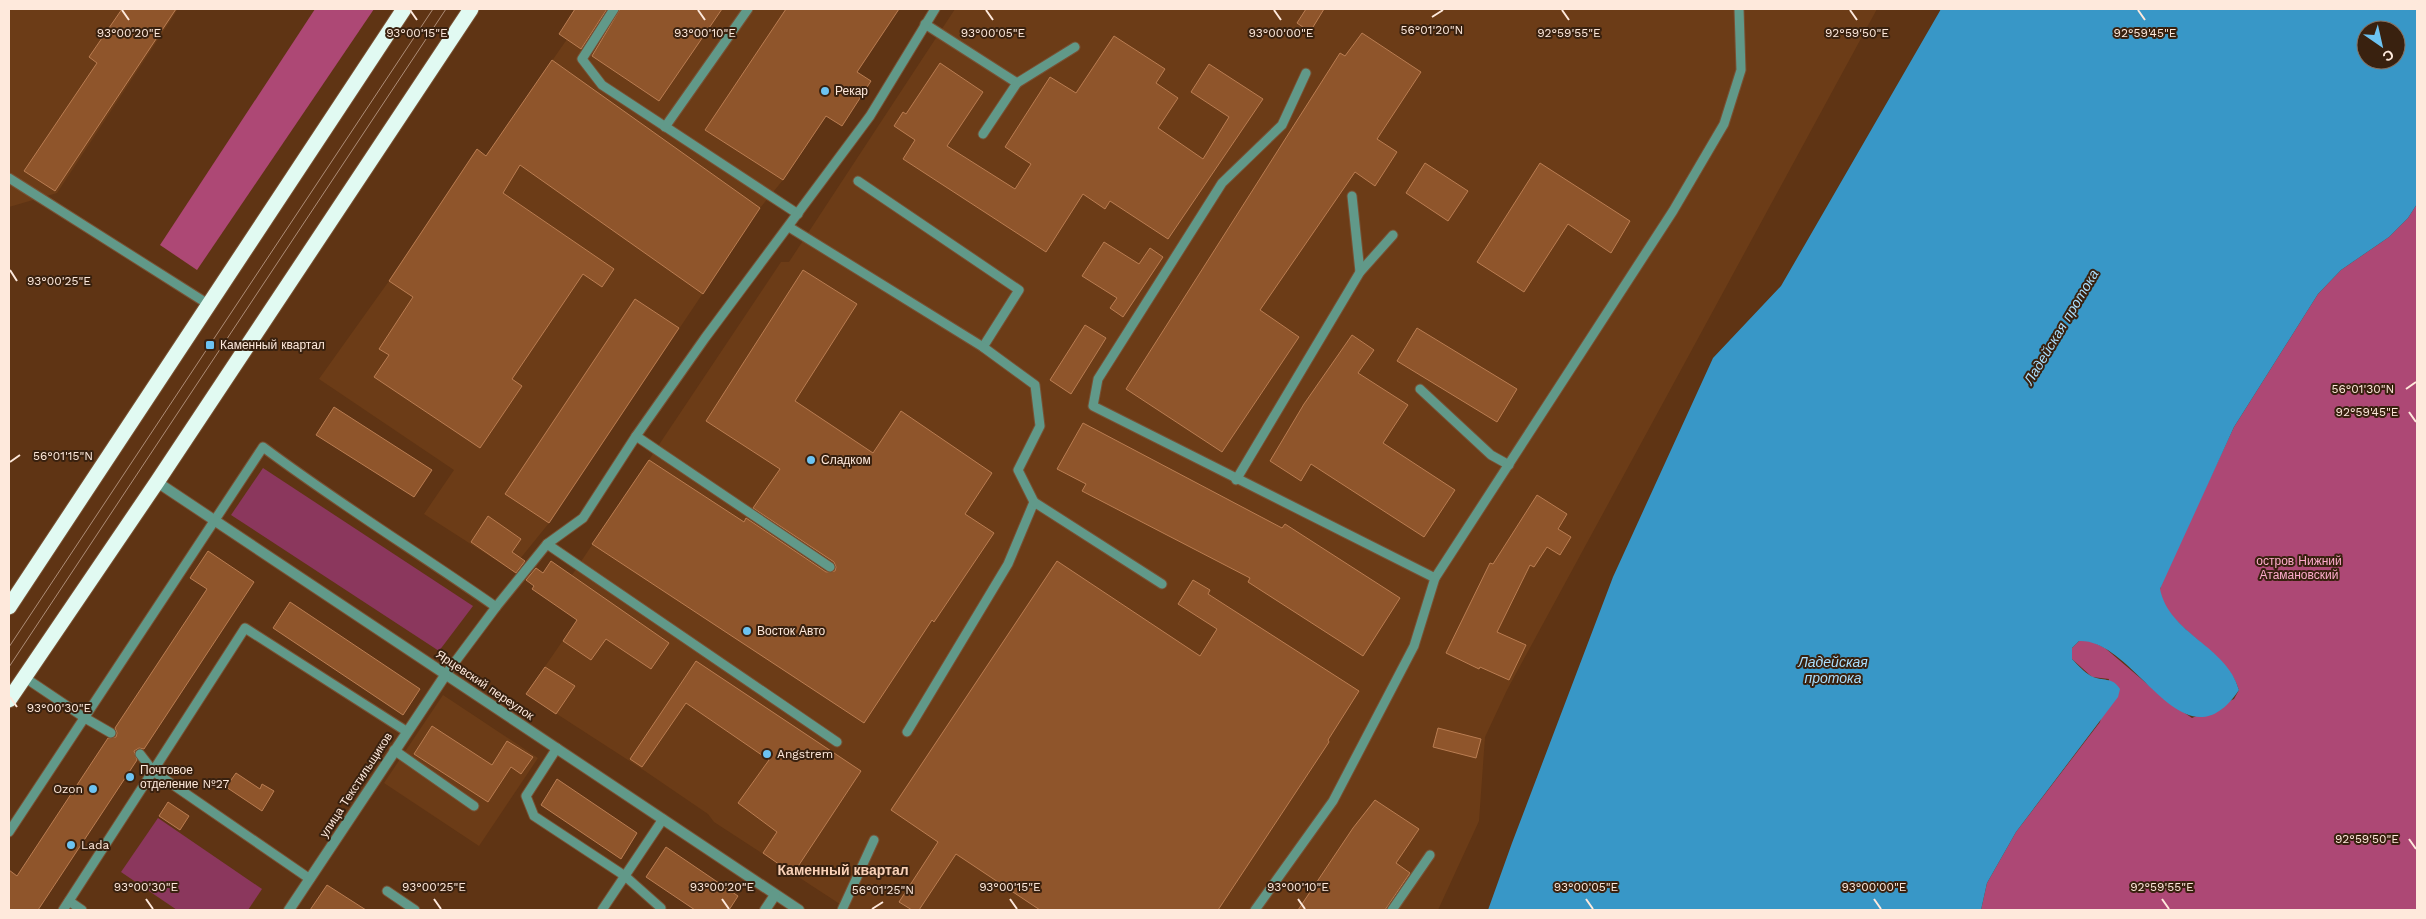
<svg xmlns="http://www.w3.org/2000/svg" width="2426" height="919" viewBox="0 0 2426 919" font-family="'Work Sans',sans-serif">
	<rect width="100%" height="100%" fill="#5f3414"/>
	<!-- built -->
	<g fill="#6c3c17">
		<path d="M9,9H178L57,193L9,207Z"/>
		<path d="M588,9H899L783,180L760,208L549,523L511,570L424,514L454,470L319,379L389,281L477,149L486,156Z"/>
		<path d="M955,9H1877L1507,690L1485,737L1479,821L1438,910H849L714,822L708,814L645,771L526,694L577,620L532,589L551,561L572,575L781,262H789Z"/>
		<path d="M443,695L538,758L479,846L384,783Z"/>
	</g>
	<!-- green -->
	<g fill="#8b375d">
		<path d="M263,468L473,606L439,651L231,515Z"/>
		<path d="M158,818L262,889L248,910H177L121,872Z"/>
	</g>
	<!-- forest -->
	<g fill="#ad4875">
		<path d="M315,9H374L197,270L160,245Z"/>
		<path d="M2417,204V910H1981L1987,883L2016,832L2100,722L2109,679L2092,677L2072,659V648L2079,641H2091L2105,648L2166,700L2192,718L2234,699L2239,690C2229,652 2158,622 2160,589C2161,584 2164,578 2165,574L2234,427L2318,294L2341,270L2389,237L2408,218Z"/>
	</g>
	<!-- water -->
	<path fill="#3897c7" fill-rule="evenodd" d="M1941,9H2417V204L2408,218L2389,237L2341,270L2318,294L2234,427L2160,589C2169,634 2227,646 2239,690C2183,773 2136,638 2079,641L2072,648V659C2078,665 2084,672 2091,676C2103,682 2112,676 2120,689L2118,697L2016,832L1987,883L1981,910H1488L1512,843L1613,577L1713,358L1781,286ZM2366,30H2396V60H2366Z"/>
	<!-- building -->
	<g fill="#8f552b" stroke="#ba7d52">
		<path d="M122,9H176L55,191L24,171L97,63L89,57Z"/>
		<path d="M575,9H607L581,49L559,34Z"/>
		<path d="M620,9H722L659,101L592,56Z"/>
		<path d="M786,9H899L857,72L871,81L842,126L826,116L783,180L705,130Z"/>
		<path d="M1306,9H1324L1310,32L1297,23Z"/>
		<path d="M1362,33L1421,72L1377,139L1397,152L1375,186L1355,172L1260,310L1299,337L1222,452L1126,389L1340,53L1345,56Z"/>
		<path d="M1114,36L1165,69L1156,83L1178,98L1158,128L1203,159L1229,117L1191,92L1209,64L1263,99L1168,239L1110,201L1105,209L1083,194L1046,252L903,159L915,140L894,126L903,112L906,114L940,63L983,92L947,146L1015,189L1031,164L1005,147L1050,77L1076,93Z"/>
		<path d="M552,60L760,208L703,294L520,165L503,193L614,269L602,287L583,274L512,379L522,386L480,448L374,377L389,355L379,349L413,297L389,281L477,149L486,156Z"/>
		<path d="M1425,163L1468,191L1448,221L1406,193Z"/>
		<path d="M1540,163L1630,221L1611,253L1568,224L1524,292L1477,262Z"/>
		<path d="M1104,242L1139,264L1150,248L1163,257L1123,317L1110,308L1117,298L1082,276Z"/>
		<path d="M803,270L857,304L795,401L873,453L901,411L992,473L965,514L994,533L934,622L932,620L864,723L592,544L649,460L744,522L746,518L826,572L835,571L836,567L834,562L753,508L780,469L706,421Z"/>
		<path d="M635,299L679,328L549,523L505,494Z"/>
		<path d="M1085,325L1106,338L1071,394L1050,380Z"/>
		<path d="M1417,328L1517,389L1497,422L1397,361Z"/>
		<path d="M1352,335L1374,350L1358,373L1408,405L1383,443L1455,490L1424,537L1311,464L1301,481L1270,461L1304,404Z"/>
		<path d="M334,407L432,470L414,497L316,435Z"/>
		<path d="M1083,423L1282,528L1285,524L1400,598L1363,656L1248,582L1250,578L1082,491L1086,484L1057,469Z"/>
		<path d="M1537,495L1567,514L1558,529L1571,537L1560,555L1547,547L1534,567L1530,565L1497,632L1526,645L1509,680L1480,667L1479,669L1446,653L1490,563L1493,564Z"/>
		<path d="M488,516L521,539L512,552L525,561L516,573L471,542Z"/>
		<path d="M208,551L254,582L144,749L139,748L134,751L137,760L38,910H9V870L17,876L108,738L116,737L117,733L115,728L207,589L190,578Z"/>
		<path d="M551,561L669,643L651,669L606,639L591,660L563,641L577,620L532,589L534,586L526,580L536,568L543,573Z"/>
		<path d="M1057,561L1200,656L1217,629L1178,604L1193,580L1210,590L1208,594L1359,691L1328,740L1329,742L1218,910H1040L956,854L919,910H912L899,902L938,842L891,810Z"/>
		<path d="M290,602L420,689L403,715L273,628Z"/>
		<path d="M696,661L861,771L793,874L763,853L777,832L738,803L769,760L686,703L642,767L630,759Z"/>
		<path d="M545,667L575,686L556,714L526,694Z"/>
		<path d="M432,726L492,765L507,741L533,757L521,774L511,767L488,802L414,754Z"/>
		<path d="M1438,728L1481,739L1476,758L1433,747Z"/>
		<path d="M236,773L260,789L262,784L274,791L262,811L226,787Z"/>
		<path d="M557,779L637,833L621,859L541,805Z"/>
		<path d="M1375,800L1419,829L1396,863L1410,873L1385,910H1298L1353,828Z"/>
		<path d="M168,802L189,816L180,830L159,816Z"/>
		<path d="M666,847L738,896L729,910H695L646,877Z"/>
		<path d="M327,885L366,910H310Z"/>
	</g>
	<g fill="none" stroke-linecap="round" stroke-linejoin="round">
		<defs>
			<g id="lane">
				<path d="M614,9L582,59L602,85L798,214"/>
				<path d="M925,24L1017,83L983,134"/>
				<path d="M1306,73L1282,125L1222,183L1098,379L1093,406L1435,578"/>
				<path d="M1017,83L1075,47"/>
				<path d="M665,127L748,9"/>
				<path d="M9,178L208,304"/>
				<path d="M858,181L1019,290L983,347"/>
				<path d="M1352,196L1360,272"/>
				<path d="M789,227L983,347L1035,385L1040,426L1018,470L1034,502L1008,564L907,732"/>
				<path d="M1420,389L1491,455L1509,465"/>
				<path d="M636,436L830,567"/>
				<path d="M1236,480L1360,272L1393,235"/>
				<path d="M1034,502L1162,584"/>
				<path d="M547,544L837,742"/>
				<path d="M496,607L547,544L583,518L636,436L705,338L870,116L935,9"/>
				<path d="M24,677L85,718L111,733"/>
				<path d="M557,748L526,796L534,816L625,876L661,908"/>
				<path d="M394,750L474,806"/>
				<path d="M9,832L263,447C339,504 419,553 496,607L446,674"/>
				<path d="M310,879L153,771L245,628L406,731"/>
				<path d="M387,891L415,910"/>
				<path d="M69,901L82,910"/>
				<path d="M63,910L153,771L140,754"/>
				<path d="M602,910L663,819"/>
				<path d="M842,910L874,840"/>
				<path d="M1255,910L1333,801L1414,646L1435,578L1673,211L1724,124L1741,70L1739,9"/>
				<path d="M1392,910L1430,855"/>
			</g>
			<g id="street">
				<path d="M157,482L799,910"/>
				<path d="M289,910L446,674"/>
				<path d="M765,910L775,895"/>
			</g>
			<g id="highway">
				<path d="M9,607L404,9"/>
				<path d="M9,700L157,482L471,9"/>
			</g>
		</defs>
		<!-- lane casing -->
		<use href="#lane" stroke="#785134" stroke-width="11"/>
		<!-- street casing -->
		<use href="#street" stroke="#785134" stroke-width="12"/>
		<!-- highway casing -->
		<use href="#highway" stroke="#785134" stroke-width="17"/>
		<!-- lane -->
		<use href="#lane" stroke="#619989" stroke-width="9"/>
		<!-- street -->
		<use href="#street" stroke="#619989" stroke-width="10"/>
		<!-- highway -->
		<use href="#highway" stroke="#e1faf2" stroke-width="15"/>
		<!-- tram -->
		<g stroke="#ad8c76" stroke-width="1">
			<path d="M9,647L433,9"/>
			<path d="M9,667L446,9"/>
		</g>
	</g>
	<!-- ticks -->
	<path fill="none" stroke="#fee9dc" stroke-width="2" d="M122,10L129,20M410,10L417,20M698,10L705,20M986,10L993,20M1274,10L1281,20M1562,10L1569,20M1850,10L1857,20M2138,10L2145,20M1432,17L1443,10M10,270L17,281M2406,389L2416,382M2409,412L2416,422M10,462L20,455M10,697L17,707M2409,839L2416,849M146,899L153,909M434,899L441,909M722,899L729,909M1010,899L1017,909M1298,899L1305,909M1586,899L1593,909M1874,899L1881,909M2162,899L2169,909M872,909L883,902"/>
	<!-- markers -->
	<g fill="#6cc3f2" stroke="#39210f" stroke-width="2">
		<circle cx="825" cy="91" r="5"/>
		<rect x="205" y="340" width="10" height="10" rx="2.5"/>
		<circle cx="811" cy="460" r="5"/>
		<circle cx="747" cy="631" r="5"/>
		<circle cx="767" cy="754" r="5"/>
		<circle cx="130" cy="777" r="5"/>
		<circle cx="93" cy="789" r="5"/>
		<circle cx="71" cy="845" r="5"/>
	</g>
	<g text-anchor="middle" stroke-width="4" stroke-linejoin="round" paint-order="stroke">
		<!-- poi labels -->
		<g font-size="12" fill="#fee9dc" stroke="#39210f" text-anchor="start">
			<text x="835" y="95">Рекар</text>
			<text x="220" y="349">Каменный квартал</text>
			<text x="821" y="464">Сладком</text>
			<text x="757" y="635">Восток Авто</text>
			<text x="777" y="758">Angstrem</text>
			<text x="140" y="774">Почтовое<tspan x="140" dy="14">отделение №27</tspan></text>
			<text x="83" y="793" text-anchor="end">Ozon</text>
			<text x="81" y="849">Lada</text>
		</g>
		<!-- park labels -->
		<g font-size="12" fill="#feaccc" stroke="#39210f">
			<text x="2299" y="565">остров Нижний<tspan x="2299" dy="14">Атамановский</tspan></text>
		</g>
		<!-- street labels -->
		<g font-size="12" fill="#fee9dc" stroke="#39210f">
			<text transform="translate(485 685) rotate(34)" y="4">Ярцевский переулок</text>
			<text transform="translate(356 785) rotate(-57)" y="4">улица Текстильщиков</text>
		</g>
		<!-- water labels -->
		<g font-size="14" font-style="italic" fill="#abdffe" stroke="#39210f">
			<text transform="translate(2061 327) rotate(-59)" y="5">Ладейская протока</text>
			<text x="1833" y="667">Ладейская<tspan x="1833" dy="16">протока</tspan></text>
		</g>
		<!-- neighbourhood labels -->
		<g font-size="14" font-weight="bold" fill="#f9d1b7" stroke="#39210f">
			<text x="843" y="875">Каменный квартал</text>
		</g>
	</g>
	<g font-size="12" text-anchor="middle" fill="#fee9dc" stroke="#39210f" stroke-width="4" stroke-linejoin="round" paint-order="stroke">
		<text x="1432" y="34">56°01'20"N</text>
		<text x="129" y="37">93°00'20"E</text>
		<text x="417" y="37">93°00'15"E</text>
		<text x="705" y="37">93°00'10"E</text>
		<text x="993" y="37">93°00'05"E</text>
		<text x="1281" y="37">93°00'00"E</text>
		<text x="1569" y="37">92°59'55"E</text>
		<text x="1857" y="37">92°59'50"E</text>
		<text x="2145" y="37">92°59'45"E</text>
		<text x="59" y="285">93°00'25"E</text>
		<text x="2363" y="393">56°01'30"N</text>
		<text x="2367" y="416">92°59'45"E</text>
		<text x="63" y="460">56°01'15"N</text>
		<text x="59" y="712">93°00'30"E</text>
		<text x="2367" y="843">92°59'50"E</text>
		<text x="146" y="891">93°00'30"E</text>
		<text x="434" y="891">93°00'25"E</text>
		<text x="722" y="891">93°00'20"E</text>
		<text x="1010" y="891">93°00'15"E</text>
		<text x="1298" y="891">93°00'10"E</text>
		<text x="1586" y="891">93°00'05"E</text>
		<text x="1874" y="891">93°00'00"E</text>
		<text x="2162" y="891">92°59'55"E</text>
		<text x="883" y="894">56°01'25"N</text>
	</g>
	<!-- border -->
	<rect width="2426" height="919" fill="none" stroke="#fee9dc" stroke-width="20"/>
	<!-- north arrow -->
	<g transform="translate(2381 45) rotate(146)"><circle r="24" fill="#39210f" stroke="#887161"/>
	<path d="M0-4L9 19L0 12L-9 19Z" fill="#6cc3f2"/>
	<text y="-8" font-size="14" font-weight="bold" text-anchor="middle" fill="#fee9dc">С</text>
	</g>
</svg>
